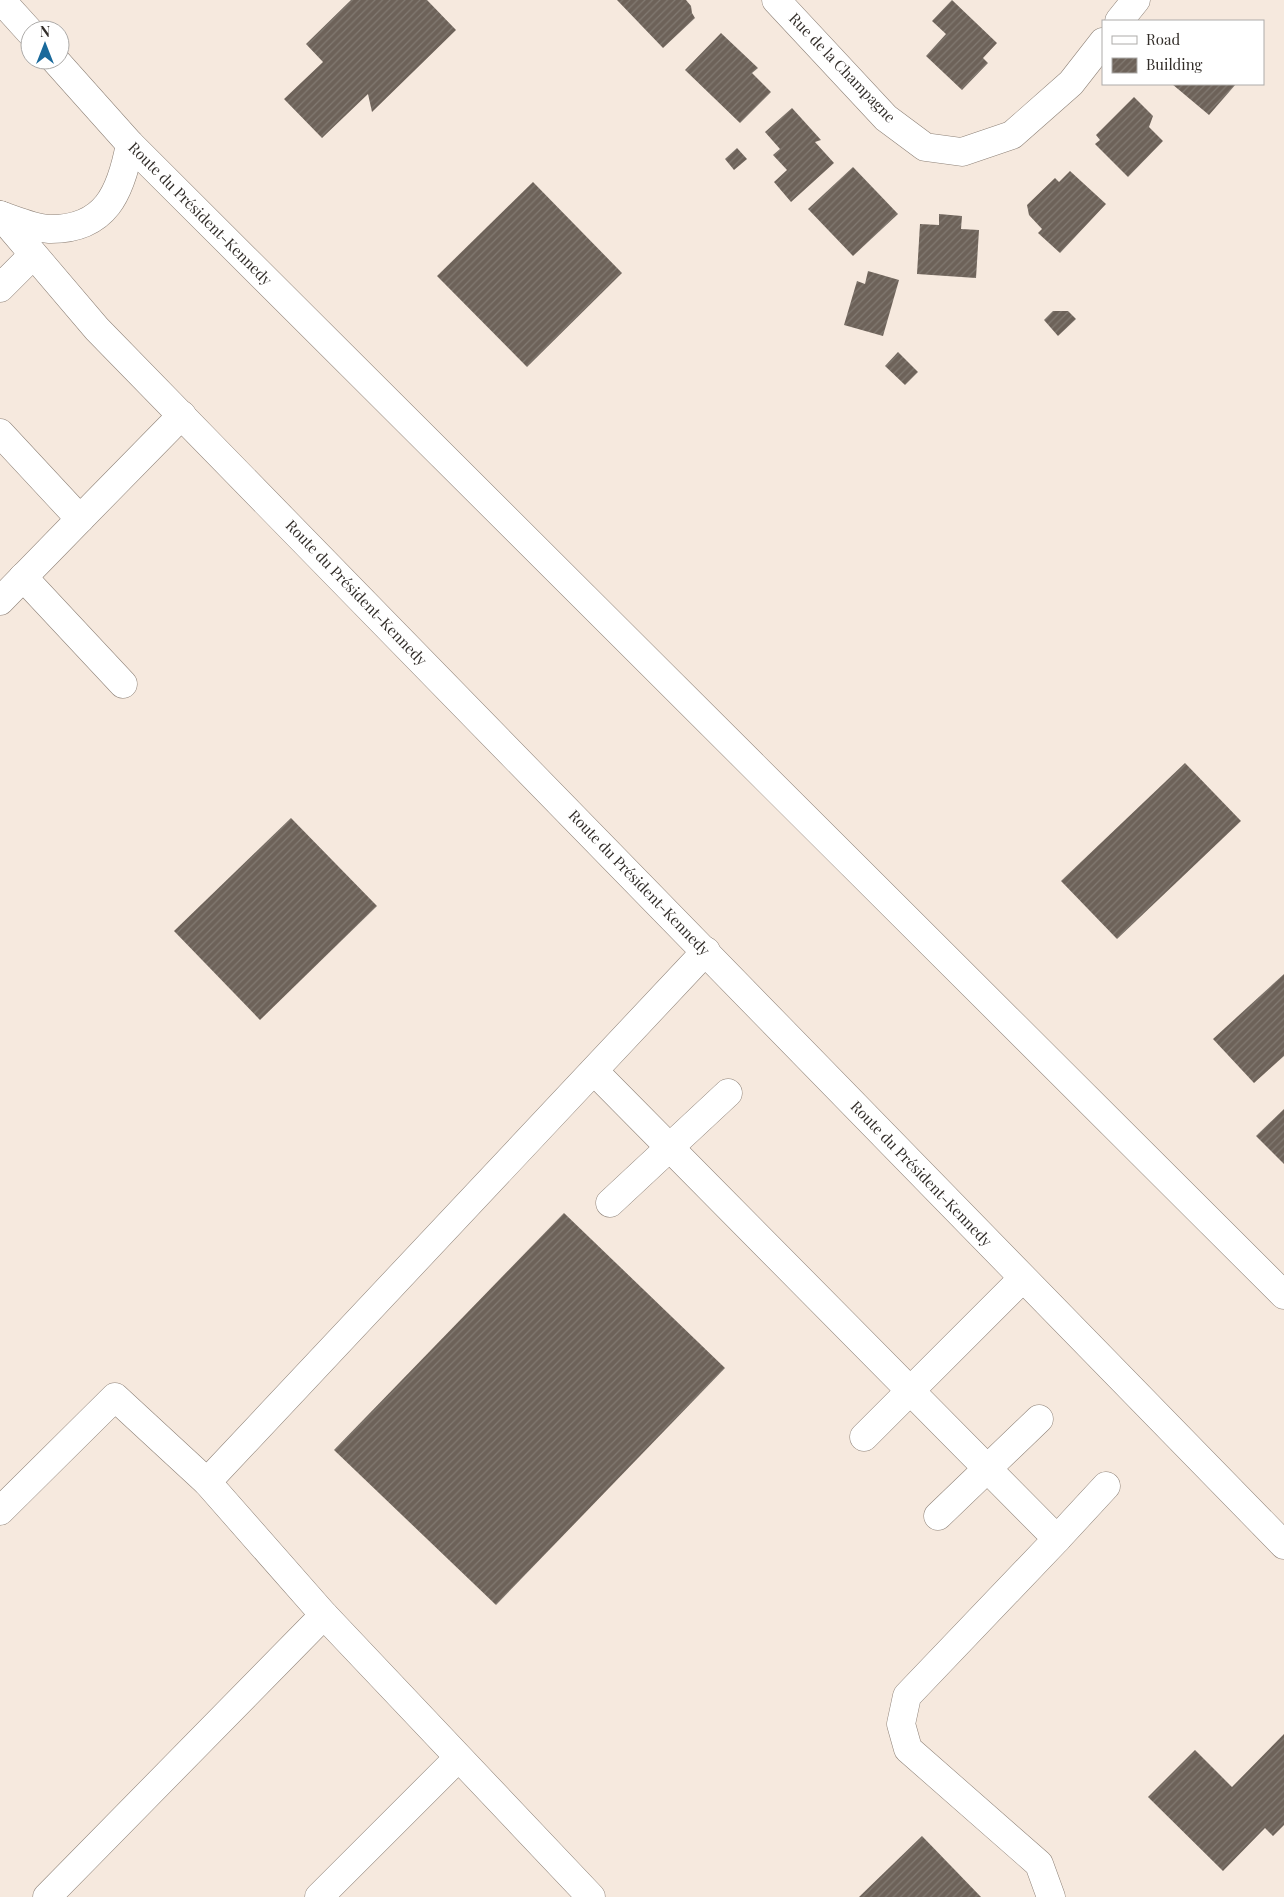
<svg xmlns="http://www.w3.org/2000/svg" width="1284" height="1897" viewBox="0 0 1284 1897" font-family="'Playfair Display',serif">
	<defs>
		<pattern id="building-hatch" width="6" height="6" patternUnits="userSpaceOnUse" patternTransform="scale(1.25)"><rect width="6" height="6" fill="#6d6259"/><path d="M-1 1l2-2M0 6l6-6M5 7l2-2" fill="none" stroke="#827a72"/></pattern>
	</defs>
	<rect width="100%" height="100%" fill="#f6e9de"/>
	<!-- building -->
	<g fill="url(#building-hatch)">
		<path d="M351,0H427L456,30L372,112L368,94L322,138L284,99L323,62L306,44Z"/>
		<path d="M617,0H686L691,6L692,13L695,18L663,48Z"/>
		<path d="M952,0L997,43L983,58L988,63L962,90L926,56L946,34L932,21Z"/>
		<path d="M721,33L758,68L752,73L771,92L740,123L685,70Z"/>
		<path d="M1172,84H1236L1209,115Z"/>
		<path d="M1134,97L1153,116L1149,127L1163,141L1128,177L1095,144L1100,140L1096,135Z"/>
		<path d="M792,108L821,140L815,142L834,163L791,202L774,182L787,170L773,155L780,149L765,132Z"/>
		<path d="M737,148L747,159L734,170L725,159Z"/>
		<path d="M853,167L898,214L853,256L808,209Z"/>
		<path d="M1070,171L1106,204L1060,253L1038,233L1042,229L1029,215L1027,205L1055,178L1059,182Z"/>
		<path d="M533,182L622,273L527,367L437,276Z"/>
		<path d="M939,214L962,216L961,229L979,230L976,278L917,274L920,224L939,225Z"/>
		<path d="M868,271L899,280L883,336L844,325L857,281L865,284Z"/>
		<path d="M1053,311H1068L1076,319L1058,336L1044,320Z"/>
		<path d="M898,352L918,372L905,385L885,366Z"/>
		<path d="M1185,763L1241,821L1117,939L1061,881Z"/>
		<path d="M291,818L377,906L260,1020L174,931Z"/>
		<path d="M1284,974V1056L1254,1083L1213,1039Z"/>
		<path d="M1284,1109V1164L1256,1136Z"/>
		<path d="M564,1213L725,1368L496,1605L334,1450Z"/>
		<path d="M1284,1734V1825L1273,1836L1265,1828L1223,1871L1148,1797L1195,1750L1232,1787Z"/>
		<path d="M922,1836L981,1897H859Z"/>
	</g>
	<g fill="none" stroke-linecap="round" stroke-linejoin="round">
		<defs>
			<g id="minor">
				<path d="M776,0L886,118L925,147L962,152L1012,135L1071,83L1103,42"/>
				<path d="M1119,21L1136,0"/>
				<path d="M0,288L33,255"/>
				<path d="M0,433L80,519L182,415"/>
				<path d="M23,577L123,684"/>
				<path d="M0,601L80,519"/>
				<path d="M594,1071L1057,1539L907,1696L901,1724L908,1749L1039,1864L1051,1897"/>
				<path d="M610,1203L728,1093"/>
				<path d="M864,1437L1022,1279"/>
				<path d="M207,1482L706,951"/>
				<path d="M0,1511L115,1397L207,1482L324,1615L591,1897"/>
				<path d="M938,1516L1039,1419"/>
				<path d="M1057,1539L1106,1486"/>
				<path d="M47,1897L324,1615"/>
				<path d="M319,1897L458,1758"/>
			</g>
			<g id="major">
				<path d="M1,0L30,32"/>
				<path d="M55,60L130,144L1284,1295"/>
				<path d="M0,215L97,329L1284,1545"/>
				<path d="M0,215C15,220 33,228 49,229C106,230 121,192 130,144"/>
			</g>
		</defs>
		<!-- minor casing -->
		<use href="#minor" stroke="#8e8278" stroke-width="29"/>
		<!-- major casing -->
		<use href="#major" stroke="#8e8278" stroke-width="29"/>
		<!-- minor -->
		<use href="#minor" stroke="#fff" stroke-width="28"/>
		<!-- major -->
		<use href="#major" stroke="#fff" stroke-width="28"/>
	</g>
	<g text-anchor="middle" stroke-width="5" stroke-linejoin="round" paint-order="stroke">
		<!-- street labels -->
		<g font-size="15" fill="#322d29" stroke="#fff">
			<text transform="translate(842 68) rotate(46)" y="5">Rue de la Champagne</text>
			<text transform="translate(200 214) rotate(45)" y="5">Route du Président-Kennedy</text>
			<text transform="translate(356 593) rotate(46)" y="5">Route du Président-Kennedy</text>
			<text transform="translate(639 883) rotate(46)" y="5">Route du Président-Kennedy</text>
			<text transform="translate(921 1174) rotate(46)" y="5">Route du Président-Kennedy</text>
		</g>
	</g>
	<!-- legend -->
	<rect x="1102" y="20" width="162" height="65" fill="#ffffff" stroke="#adaba9"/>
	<rect x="1112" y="36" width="25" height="8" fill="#ffffff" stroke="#adaba9"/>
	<text x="1146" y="45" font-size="15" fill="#322d29">Road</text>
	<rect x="1112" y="58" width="25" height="15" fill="url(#building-hatch)" stroke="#adaba9"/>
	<text x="1146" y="70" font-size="15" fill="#322d29">Building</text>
	<!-- north arrow -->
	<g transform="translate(45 45)"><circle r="24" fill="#ffffff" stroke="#adaba9"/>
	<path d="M0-4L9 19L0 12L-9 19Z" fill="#19699b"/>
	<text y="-8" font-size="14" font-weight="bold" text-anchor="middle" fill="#322d29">N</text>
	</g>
</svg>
